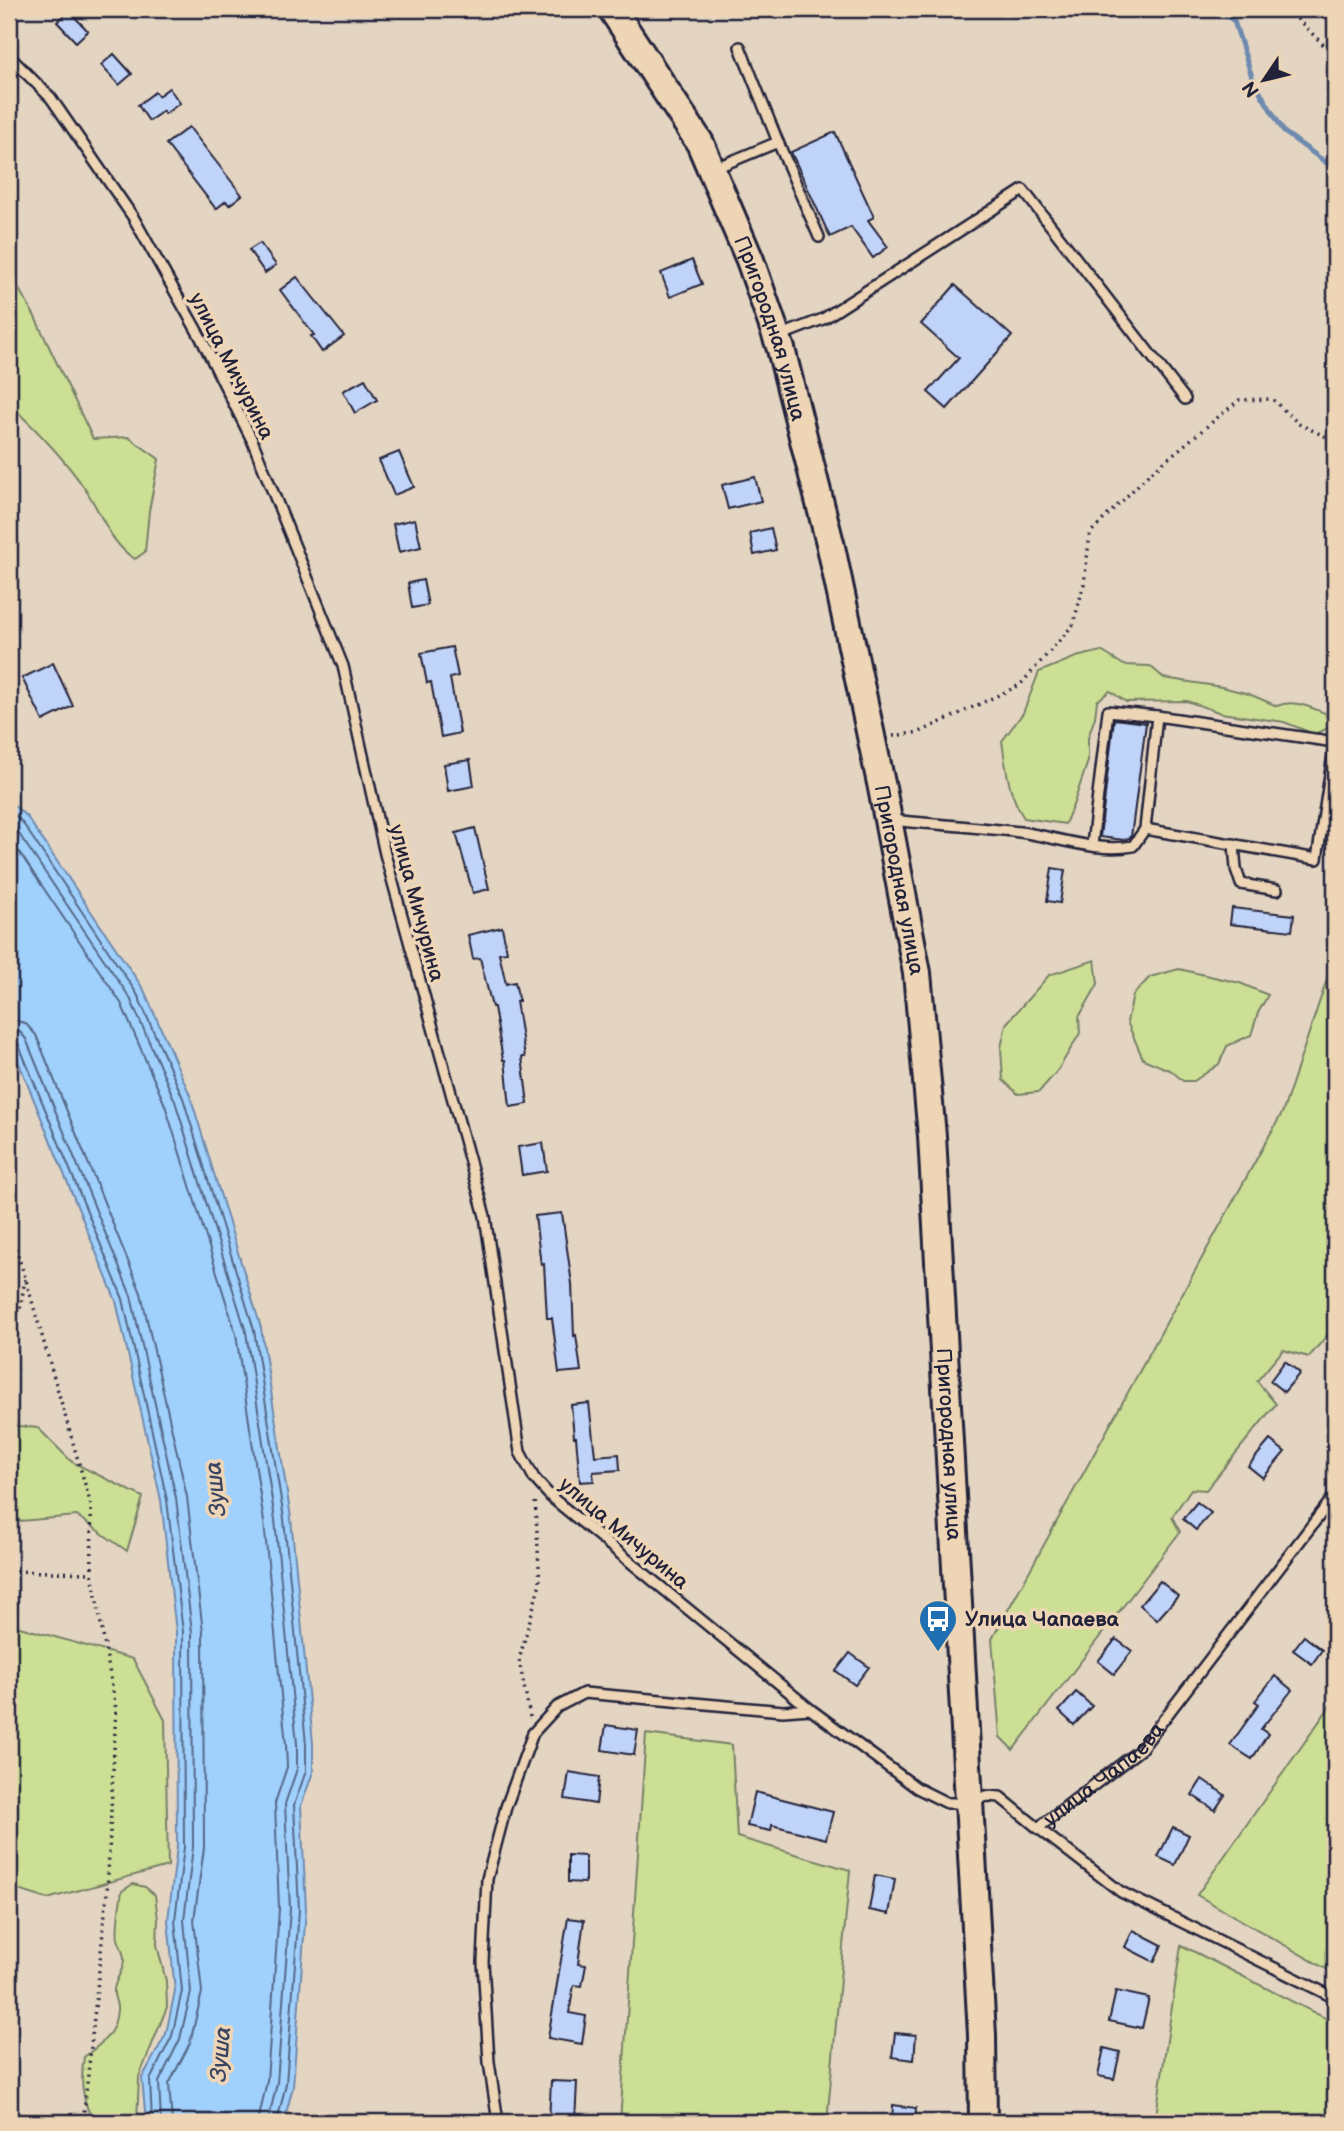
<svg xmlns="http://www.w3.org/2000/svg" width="1344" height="2131" viewBox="0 0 1344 2131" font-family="'Balsamiq Sans',sans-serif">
	<rect width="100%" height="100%" fill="#e4d5c2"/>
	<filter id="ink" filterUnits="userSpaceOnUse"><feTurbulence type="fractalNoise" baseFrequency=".0143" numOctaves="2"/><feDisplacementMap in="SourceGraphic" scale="14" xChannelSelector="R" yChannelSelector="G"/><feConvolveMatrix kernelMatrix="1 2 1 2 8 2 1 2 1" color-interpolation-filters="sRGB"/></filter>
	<g filter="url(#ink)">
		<!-- green -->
		<g fill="#ccdf94" stroke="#778068" stroke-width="2">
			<path d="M9,272L34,315L93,439L128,437L159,459L149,511L145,552L135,559C109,543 102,513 85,489C64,458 36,429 9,404Z"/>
			<path d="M1101,651L1124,665L1150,666L1164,678L1222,687L1249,694L1277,706C1293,699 1309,707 1325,713L1331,727L1314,734L1284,722L1221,713L1187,701L1126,702L1110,691L1097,701L1095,717L1088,738V761L1074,803L1065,824L1024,818C1008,794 1006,768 1002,741L1023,713L1039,672L1076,657Z"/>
			<path d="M1335,955V1326L1309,1357L1283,1350L1257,1381L1276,1404L1206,1490L1191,1489L1172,1517L1180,1532L1013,1750L1000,1737L992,1639L1283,1111Z"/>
			<path d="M1095,960L1098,984L1079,1017L1080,1033L1058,1070L1039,1092L1018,1094L1003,1080L1001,1048L1006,1024L1049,975Z"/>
			<path d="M1179,969L1240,983L1268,995L1258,1013L1251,1035L1227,1046L1219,1064L1194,1081H1183L1172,1071L1143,1059L1127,1022L1133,995L1150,977Z"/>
			<path d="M9,1425L38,1428L72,1462L143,1497L127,1551L77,1516L9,1522Z"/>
			<path d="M9,1624L133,1659L165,1720L168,1866L47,1899L9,1887Z"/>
			<path d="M1335,1699V1974L1197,1895Z"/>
			<path d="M646,1734L732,1745L737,1837L850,1870L827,2122H620Z"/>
			<path d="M133,1884L145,1887L155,1895L158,1919L157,1945L166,1981L167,2007L139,2077L137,2122H95C82,2105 80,2079 84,2057C101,2043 115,2036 117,2010C118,2003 113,1998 114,1990C115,1979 124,1970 124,1960C124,1952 120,1947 118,1939C116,1927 120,1903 122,1891Z"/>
			<path d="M1181,1945L1335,2023V2122H1155Z"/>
		</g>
		<!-- water -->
		<path fill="#a0d0fc" stroke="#6e8aaf" stroke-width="2" d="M9,801L27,817L144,990L190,1095L261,1328L291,1518L313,1743V1772L301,1806L306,1909L293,2086L284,2122H146L142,2078L166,2034L175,1991L168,1920L177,1846L176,1632L161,1500L116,1301L9,1039Z"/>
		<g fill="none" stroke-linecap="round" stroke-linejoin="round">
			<!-- shore -->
			<g stroke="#546888" stroke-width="2">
				<path d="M9,810L22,822L137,994L183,1098L254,1330L284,1519L306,1744V1771L294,1805L299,1910L286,2084L277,2122"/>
				<path d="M9,822L15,828L130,998L175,1101L246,1332L275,1520L297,1744V1769L285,1804L290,1909L277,2083L268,2122"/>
				<path d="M9,837L121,1003L165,1105L236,1334L264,1522L286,1745L287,1767L275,1803L279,1909L267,2081L258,2122"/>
				<path d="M9,1019L25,1023L36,1035L141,1293L187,1497L203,1632L204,1848L194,1920L202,1992L190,2043L169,2084L172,2122"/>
				<path d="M9,1029L20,1032L26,1039L131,1296L176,1498L192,1632L193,1847L184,1920L191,1992L180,2039L159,2082L161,2122"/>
				<path d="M9,1038L14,1039L18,1043L123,1299L167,1500L183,1632L184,1847L175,1920L182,1991L172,2036L150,2080L152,2122"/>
			</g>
			<!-- stream -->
			<path stroke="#6e8aaf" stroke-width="5" d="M1161,9L1166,12L1219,10L1234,21L1253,80L1284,132L1335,169"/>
		</g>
		<!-- building -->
		<g fill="#c0d3f8" stroke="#22223b" stroke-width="2">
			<path d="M69,11L88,31L76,42L57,22Z"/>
			<path d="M114,54L132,74L119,85L101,65Z"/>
			<path d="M169,88L180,103L165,114L163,111L149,121L138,105L155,92L158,96Z"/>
			<path d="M189,127L242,195L229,205L226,201L216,209L166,144Z"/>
			<path d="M835,132L874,217L868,220L888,247L873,258L851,227L830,237L791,152Z"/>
			<path d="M260,243L276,265L265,273L249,250Z"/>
			<path d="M692,260L702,284L670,297L661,273Z"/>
			<path d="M297,277L344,336L322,352L311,336L314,335L280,290Z"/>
			<path d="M955,285L1012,336L947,409L928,392L959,358L921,324Z"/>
			<path d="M365,379L377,400L355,413L343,391Z"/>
			<path d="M399,452L414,487L394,495L379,460Z"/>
			<path d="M755,477L761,501L728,509L722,485Z"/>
			<path d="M415,519L421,547L399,552L393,524Z"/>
			<path d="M771,528L776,550L754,555L750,533Z"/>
			<path d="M423,580L428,605L412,608L408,583Z"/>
			<path d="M452,647L458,676L450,678L460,733L441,737L431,682L427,683L421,653Z"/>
			<path d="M53,663L73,706L43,721L22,678Z"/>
			<path d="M1114,719L1146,723L1131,837L1124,840L1100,837Z"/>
			<path d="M470,760L474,786L448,791L444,764Z"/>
			<path d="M475,828L489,889L473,893L456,833Z"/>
			<path d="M1052,868L1065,870L1060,903L1047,901Z"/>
			<path d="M1232,908L1294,915L1292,931L1230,924Z"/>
			<path d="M502,927L507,952L499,953L506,984L515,982L519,1001H516L525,1057H522L528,1104L510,1107L505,1060H503L494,1007H492L480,958L473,959L468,935Z"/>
			<path d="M543,1143L547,1171L522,1175L518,1147Z"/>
			<path d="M562,1213L572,1284L574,1336L576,1335L581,1371L559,1373L552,1318H547L544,1264L541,1265L535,1216Z"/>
			<path d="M1285,1361L1300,1373L1284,1392L1270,1381Z"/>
			<path d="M589,1403L595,1456L619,1454L620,1470L593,1472L594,1481L580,1482L576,1437H574L571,1405Z"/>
			<path d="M1270,1440L1285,1452L1263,1478L1248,1466Z"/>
			<path d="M1197,1502L1211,1513L1196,1530L1183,1519Z"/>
			<path d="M1160,1581L1178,1596L1157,1620L1140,1605Z"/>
			<path d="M1304,1636L1322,1650L1312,1664L1293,1650Z"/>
			<path d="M1116,1639L1132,1651L1114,1674L1098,1661Z"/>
			<path d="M850,1653L869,1667L855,1685L836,1671Z"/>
			<path d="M1275,1676L1292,1690L1261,1729L1268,1734L1252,1759L1230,1745L1259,1704L1255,1701Z"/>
			<path d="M1076,1692L1092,1706L1074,1725L1059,1711Z"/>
			<path d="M606,1725L638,1730L634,1755L602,1750Z"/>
			<path d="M569,1772L599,1777L596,1804L565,1799Z"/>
			<path d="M1202,1779L1225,1795L1215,1810L1192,1795Z"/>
			<path d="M755,1792L833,1812L826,1839L772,1825L771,1831L747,1826Z"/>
			<path d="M1173,1827L1189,1835L1175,1865L1158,1857Z"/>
			<path d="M568,1855L585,1856V1883L568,1882Z"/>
			<path d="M875,1875L895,1879L889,1914L869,1910Z"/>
			<path d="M568,1918L584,1920L578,1964L586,1965L582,1986L574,1985L569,2013L586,2016L582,2044L548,2038Z"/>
			<path d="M1133,1930L1162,1945L1154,1962L1125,1947Z"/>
			<path d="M1116,1991L1149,1998L1142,2028L1109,2021Z"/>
			<path d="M895,2033L916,2035L914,2060L892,2057Z"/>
			<path d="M1104,2048L1120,2052L1114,2079L1098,2076Z"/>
			<path d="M551,2081L577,2082L575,2122H549Z"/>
			<path d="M893,2105L916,2108L915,2122L892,2120Z"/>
		</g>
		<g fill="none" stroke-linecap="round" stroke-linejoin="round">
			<defs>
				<g id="lane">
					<path d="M740,47L778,142"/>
					<path id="s1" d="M9,56L51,98L133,217L201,338L252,440L343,666L385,854L485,1216L520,1452L534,1478L551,1497L810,1709L917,1788L947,1803H967L986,1796L1000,1797L1038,1828L1141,1749L1335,1495"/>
					<path d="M713,169L778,142L819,237"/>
					<path d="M779,336L823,319L1023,190L1185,399"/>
					<path d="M890,820C933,824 977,827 1020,832C1056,837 1098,853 1133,846L1145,829L1157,716L1335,742"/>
					<path d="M1145,829L1317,859L1335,742"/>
					<path d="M1234,844L1236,869L1241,884L1277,890"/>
					<path d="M1092,845L1108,711L1157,716"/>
					<path d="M1038,1828L1121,1892L1335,1998"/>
					<path d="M498,2122L489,2062L483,1962L487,1879L506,1807L533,1733L557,1707L584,1693L783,1711L810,1709"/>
				</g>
				<g id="secondary">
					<path id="s2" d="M612,9L700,143L750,260L781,349L831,547L882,788L917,973L932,1136L982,2035L983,2122"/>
				</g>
			</defs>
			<!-- lane casing -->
			<use href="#lane" stroke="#22223b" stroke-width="14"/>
			<!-- secondary casing -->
			<use href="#secondary" stroke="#22223b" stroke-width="32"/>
			<!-- path -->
			<g stroke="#22223b" stroke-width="3.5" stroke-dasharray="2 5" stroke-linecap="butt">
				<path d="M1287,9L1335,56"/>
				<path d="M893,736L920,732L1020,685L1073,625L1084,584L1090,533L1149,474L1239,400L1272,399L1299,424L1335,441"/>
				<path d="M9,1228L25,1277L91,1505L92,1573"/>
				<path d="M9,1326L20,1310L25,1279"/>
				<path d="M9,1571L92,1573L116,1709L107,1894L83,2122"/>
				<path d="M530,1717L519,1660L540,1583L535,1498"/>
			</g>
			<!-- lane -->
			<use href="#lane" stroke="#edd5b5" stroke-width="9"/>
			<!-- secondary -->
			<use href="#secondary" stroke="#edd5b5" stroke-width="26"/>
		</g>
	</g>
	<!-- icons -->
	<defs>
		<symbol id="bus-pin" viewBox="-11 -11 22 30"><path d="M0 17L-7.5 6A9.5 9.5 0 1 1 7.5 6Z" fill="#1f6fb2" stroke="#edd5b5"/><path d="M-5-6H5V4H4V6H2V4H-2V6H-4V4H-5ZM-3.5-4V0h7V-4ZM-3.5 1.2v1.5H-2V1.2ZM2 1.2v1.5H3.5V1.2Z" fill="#fff"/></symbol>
	</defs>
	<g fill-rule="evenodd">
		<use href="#bus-pin" x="916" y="1597" width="44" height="60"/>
	</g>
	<g text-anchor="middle" stroke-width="7" stroke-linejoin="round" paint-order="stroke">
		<!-- street labels -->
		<g font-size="21" fill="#22223b" stroke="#edd5b5">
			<text dy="7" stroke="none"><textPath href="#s2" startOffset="359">Пригородная улица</textPath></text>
			<text transform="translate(232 366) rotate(63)" y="7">улица Мичурина</text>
			<text dy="7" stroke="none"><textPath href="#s2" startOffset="926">Пригородная улица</textPath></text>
			<text transform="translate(417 903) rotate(75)" y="7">улица Мичурина</text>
			<text dy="7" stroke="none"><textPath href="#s2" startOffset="1493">Пригородная улица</textPath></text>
			<text transform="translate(624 1533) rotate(40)" y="7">улица Мичурина</text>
			<text dy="7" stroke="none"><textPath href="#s1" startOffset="2252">улица Чапаева</textPath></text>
		</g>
		<!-- poi labels -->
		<g font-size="21" font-weight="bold" fill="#22223b" stroke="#edd5b5" text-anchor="start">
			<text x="965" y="1626">Улица Чапаева</text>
		</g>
		<!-- water labels -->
		<g font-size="23" font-style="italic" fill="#3b4562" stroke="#edd5b5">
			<text transform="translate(215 1489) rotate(-96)" y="8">Зуша</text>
			<text transform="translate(220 2054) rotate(-85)" y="8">Зуша</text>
		</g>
	</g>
	<!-- margin -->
	<rect width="1344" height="2131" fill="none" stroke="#edd5b5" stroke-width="35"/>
	<rect x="18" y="18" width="1309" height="2096" fill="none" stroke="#22223b" stroke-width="2.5" filter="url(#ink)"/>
	<!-- north arrow -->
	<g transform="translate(1264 80) rotate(235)" stroke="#edd5b5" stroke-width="5" paint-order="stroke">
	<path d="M0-5L12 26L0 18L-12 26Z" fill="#22223b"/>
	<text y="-10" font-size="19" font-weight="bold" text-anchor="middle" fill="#22223b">N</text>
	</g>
</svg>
